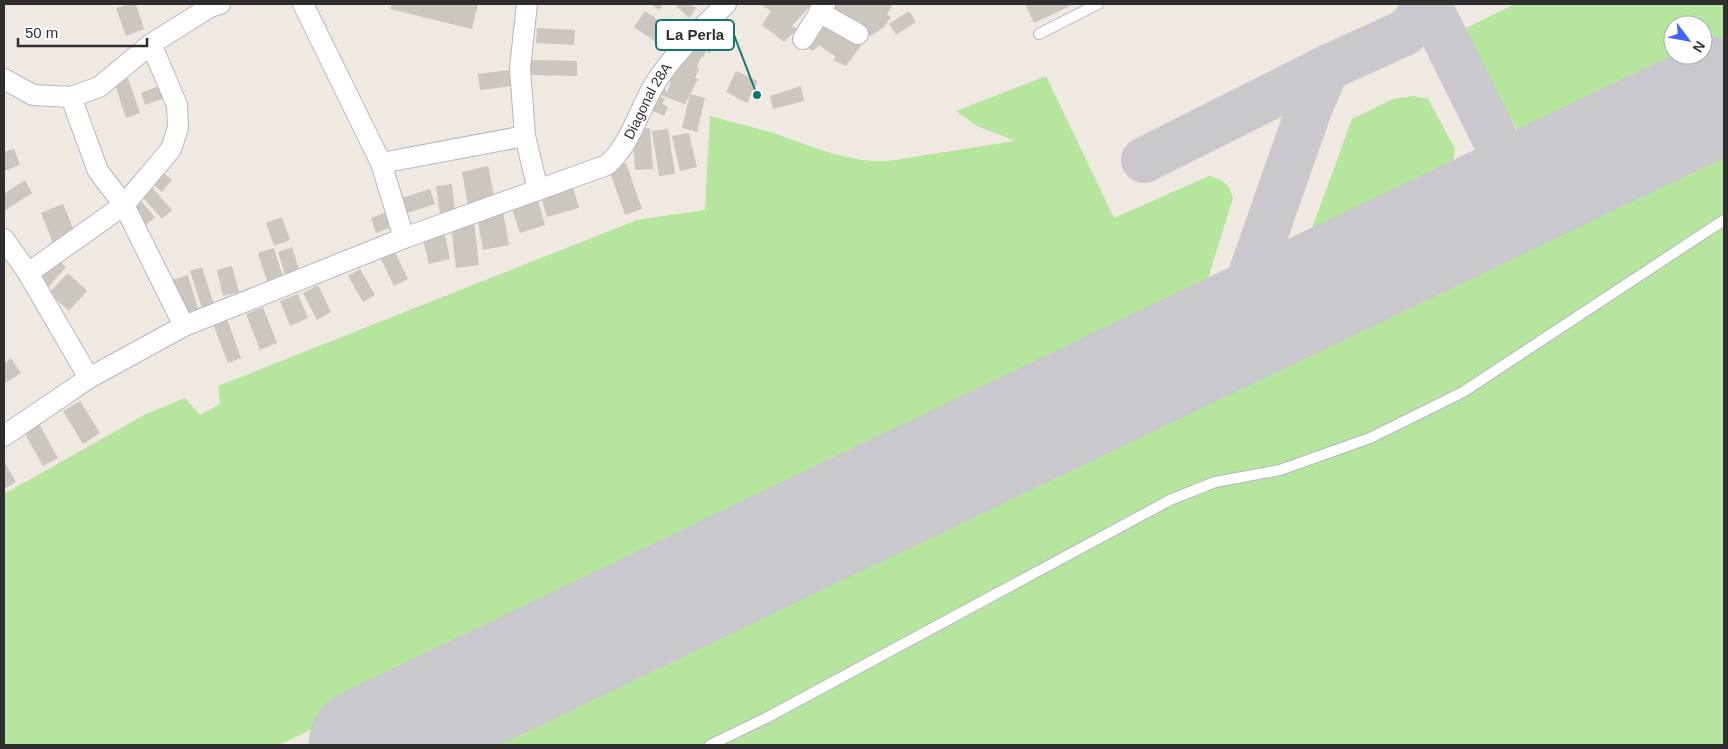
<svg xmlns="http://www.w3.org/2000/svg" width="1728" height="749" viewBox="0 0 1728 749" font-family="Helvetica,sans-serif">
	<rect width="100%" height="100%" fill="#efe9e1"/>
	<!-- green -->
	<g fill="#b6e59e" fill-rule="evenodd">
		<path d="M1515,4H1724V49L1527,143C1501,107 1480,71 1466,28ZM1673,25H1703V55H1673Z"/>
		<path d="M1046,76L1114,218L1209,176C1223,180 1229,183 1233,198L1203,295L279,745H4V494L146,414L185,398L200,415L220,404L218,386L637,220L705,210L710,116C731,122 752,127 773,133C812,146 847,163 888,161L1015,141L977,126L956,111Z"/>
		<path d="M1414,96L1428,99L1455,149L1453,163L1311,231L1352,119L1393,99Z"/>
		<path d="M1724,146V745H486Z"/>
	</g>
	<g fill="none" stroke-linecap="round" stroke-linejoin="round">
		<!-- taxiway -->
		<g stroke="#c9c8cc" stroke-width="46">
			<path d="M1432,4L1433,14L1499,147C1518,167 1538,172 1565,170"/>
			<path d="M1144,160L1329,67L1404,33L1413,25L1427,4"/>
			<path d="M1473,215C1496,191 1501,180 1499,147"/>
			<path d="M1261,247C1262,280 1296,291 1323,287"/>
			<path d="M1203,345L1228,324L1241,303L1309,109L1323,76L1329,67"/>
		</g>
		<!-- runway -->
		<path stroke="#c9c8cc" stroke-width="115" d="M366,745L1724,94"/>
	</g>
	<!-- building -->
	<g fill="#cbc7bf">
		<path d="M129,4H136L144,29L126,36L116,8Z"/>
		<path d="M392,4H478L472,29L390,9Z"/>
		<path d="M650,4H664L659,10Z"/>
		<path d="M674,4H690L696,8L689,18Z"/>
		<path d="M760,4H812L792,26L797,29L784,42L762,25L771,11Z"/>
		<path d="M837,4H893L887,14L891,17L884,27L871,36L838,17L837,10L834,8Z"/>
		<path d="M1025,4H1074L1034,23Z"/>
		<path d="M645,11L679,34L668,50L634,27Z"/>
		<path d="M909,11L916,22L896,35L889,24Z"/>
		<path d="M819,22L862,44L846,66L833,60L836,57L819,45L813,51L804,45Z"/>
		<path d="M537,28L575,30L574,45L536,43Z"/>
		<path d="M697,40L712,46L710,53L706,51L703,58L701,57L697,67L699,69L695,78L698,79L685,104L658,94L663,86L667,92L671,82L667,81Z"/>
		<path d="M529,60L577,61V76L529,75Z"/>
		<path d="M509,70L511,86L480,90L478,74Z"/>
		<path d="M736,71L758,81L747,103L726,92Z"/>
		<path d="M128,78L140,113L126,118L114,82Z"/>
		<path d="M164,84L168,97L145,105L141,93Z"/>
		<path d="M801,86L804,101L773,109L770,96Z"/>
		<path d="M690,94L705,98L697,132L682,128Z"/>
		<path d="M658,95L665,99L662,104L668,107L664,116L651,110Z"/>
		<path d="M650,128L653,169L635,170L632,129Z"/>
		<path d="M668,129L675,174L659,176L652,131Z"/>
		<path d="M689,133L697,167L680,171L672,136Z"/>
		<path d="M14,149L20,165L4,171V152Z"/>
		<path d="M626,163L642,209L625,215L609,169Z"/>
		<path d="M488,166L495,200L468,206L462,172Z"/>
		<path d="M160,170L172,180L162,192L150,182Z"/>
		<path d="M25,180L32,193L4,211V194Z"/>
		<path d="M148,183L172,210L162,219L138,192Z"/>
		<path d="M452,184L455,212L440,215L436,186Z"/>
		<path d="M572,184L579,208L547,217L540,194Z"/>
		<path d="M430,189L435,204L407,213L402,198Z"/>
		<path d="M137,197L155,217L145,226L127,205Z"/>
		<path d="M537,197L545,225L520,233L511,206Z"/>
		<path d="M63,204L75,233L53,243L41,213Z"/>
		<path d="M389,211L395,226L376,233L371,218Z"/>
		<path d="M503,211L509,245L483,250L477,216Z"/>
		<path d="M282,217L290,240L274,246L266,223Z"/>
		<path d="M474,222L479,265L456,268L451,225Z"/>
		<path d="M444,231L450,259L429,264L422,236Z"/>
		<path d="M292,247L300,273L286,278L278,252Z"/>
		<path d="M274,248L285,283L269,288L258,253Z"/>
		<path d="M394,250L408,279L394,286L380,257Z"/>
		<path d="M54,257L66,267L49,286L37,276Z"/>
		<path d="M232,266L239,292L223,296L217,270Z"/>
		<path d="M202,267L214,305L202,308L190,271Z"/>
		<path d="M360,269L375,295L363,302L348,276Z"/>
		<path d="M68,273L87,291L69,311L49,293Z"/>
		<path d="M188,275L198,309L182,314L172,280Z"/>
		<path d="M318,285L331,312L317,320L303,293Z"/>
		<path d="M298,294L308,318L290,326L280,301Z"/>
		<path d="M263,307L277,343L260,350L246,314Z"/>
		<path d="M227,319L241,358L228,363L213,324Z"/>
		<path d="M11,358L21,373L4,384V363Z"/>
		<path d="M80,401L100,433L83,444L63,411Z"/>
		<path d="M39,424L58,458L43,466L24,432Z"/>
		<path d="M4,461L16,482L4,489Z"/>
	</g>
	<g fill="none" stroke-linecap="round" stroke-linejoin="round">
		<defs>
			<g id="service">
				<path d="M1039,34L1098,4"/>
				<path d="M710,745L766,718L1170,500L1215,482L1280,470L1370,438L1463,392L1724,220"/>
			</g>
			<g id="minor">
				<path d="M303,4L381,163L404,238"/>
				<path d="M527,4L520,68L525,136L538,190"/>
				<path d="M819,12L858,34"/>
				<path d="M803,39L825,4"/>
				<path d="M4,79L33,95L71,97L99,87L151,44L210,7L220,4"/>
				<path d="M71,97L98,171L124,205L184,326"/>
				<path d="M381,163L525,136"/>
				<path d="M4,239L28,273L89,378"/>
				<path d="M28,273L124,205L171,149L178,128L177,105L151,44"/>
				<path id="s1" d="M4,436L89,378L184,326L404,238L607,165C630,145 639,110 654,85C673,54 701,29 726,4"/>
			</g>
		</defs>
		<!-- service casing -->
		<use href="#service" stroke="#b4b7c1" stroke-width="12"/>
		<!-- minor casing -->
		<use href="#minor" stroke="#b4b7c1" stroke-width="22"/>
		<!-- service -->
		<use href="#service" stroke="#fff" stroke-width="10"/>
		<!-- minor -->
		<use href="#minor" stroke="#fff" stroke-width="20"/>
	</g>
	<g text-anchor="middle" stroke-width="4" stroke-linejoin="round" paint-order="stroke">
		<!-- street labels -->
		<g font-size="14" fill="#2e2e2e" stroke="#fff">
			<text dy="5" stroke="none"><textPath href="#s1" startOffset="740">Diagonal 28A</textPath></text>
		</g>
	</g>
	<!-- callouts -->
	<path fill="none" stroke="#0f766e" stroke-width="2" d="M757 95L734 35"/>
	<circle fill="#0f766e" stroke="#fff" stroke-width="2" cx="757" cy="95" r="5"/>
	<rect fill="#fff" stroke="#0f766e" stroke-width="2" x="656" y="20" width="78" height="30" rx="5"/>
	<g font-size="15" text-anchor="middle" font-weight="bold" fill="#2e2e2e">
		<text x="695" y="40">La Perla</text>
	</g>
	<!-- border -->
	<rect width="1728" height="749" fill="none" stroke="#2e2e2e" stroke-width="10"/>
	<!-- north arrow -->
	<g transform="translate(1688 40) rotate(122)"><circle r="24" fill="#ffffff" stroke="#ababab"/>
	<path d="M0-4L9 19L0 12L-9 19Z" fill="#4264fb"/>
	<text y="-8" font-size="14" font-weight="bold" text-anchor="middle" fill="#2e2e2e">N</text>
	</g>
	<!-- scale -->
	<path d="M18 38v8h129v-8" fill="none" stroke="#2e2e2e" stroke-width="2.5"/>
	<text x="25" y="38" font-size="15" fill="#2e2e2e" stroke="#ffffff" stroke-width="4" paint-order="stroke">50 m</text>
</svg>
